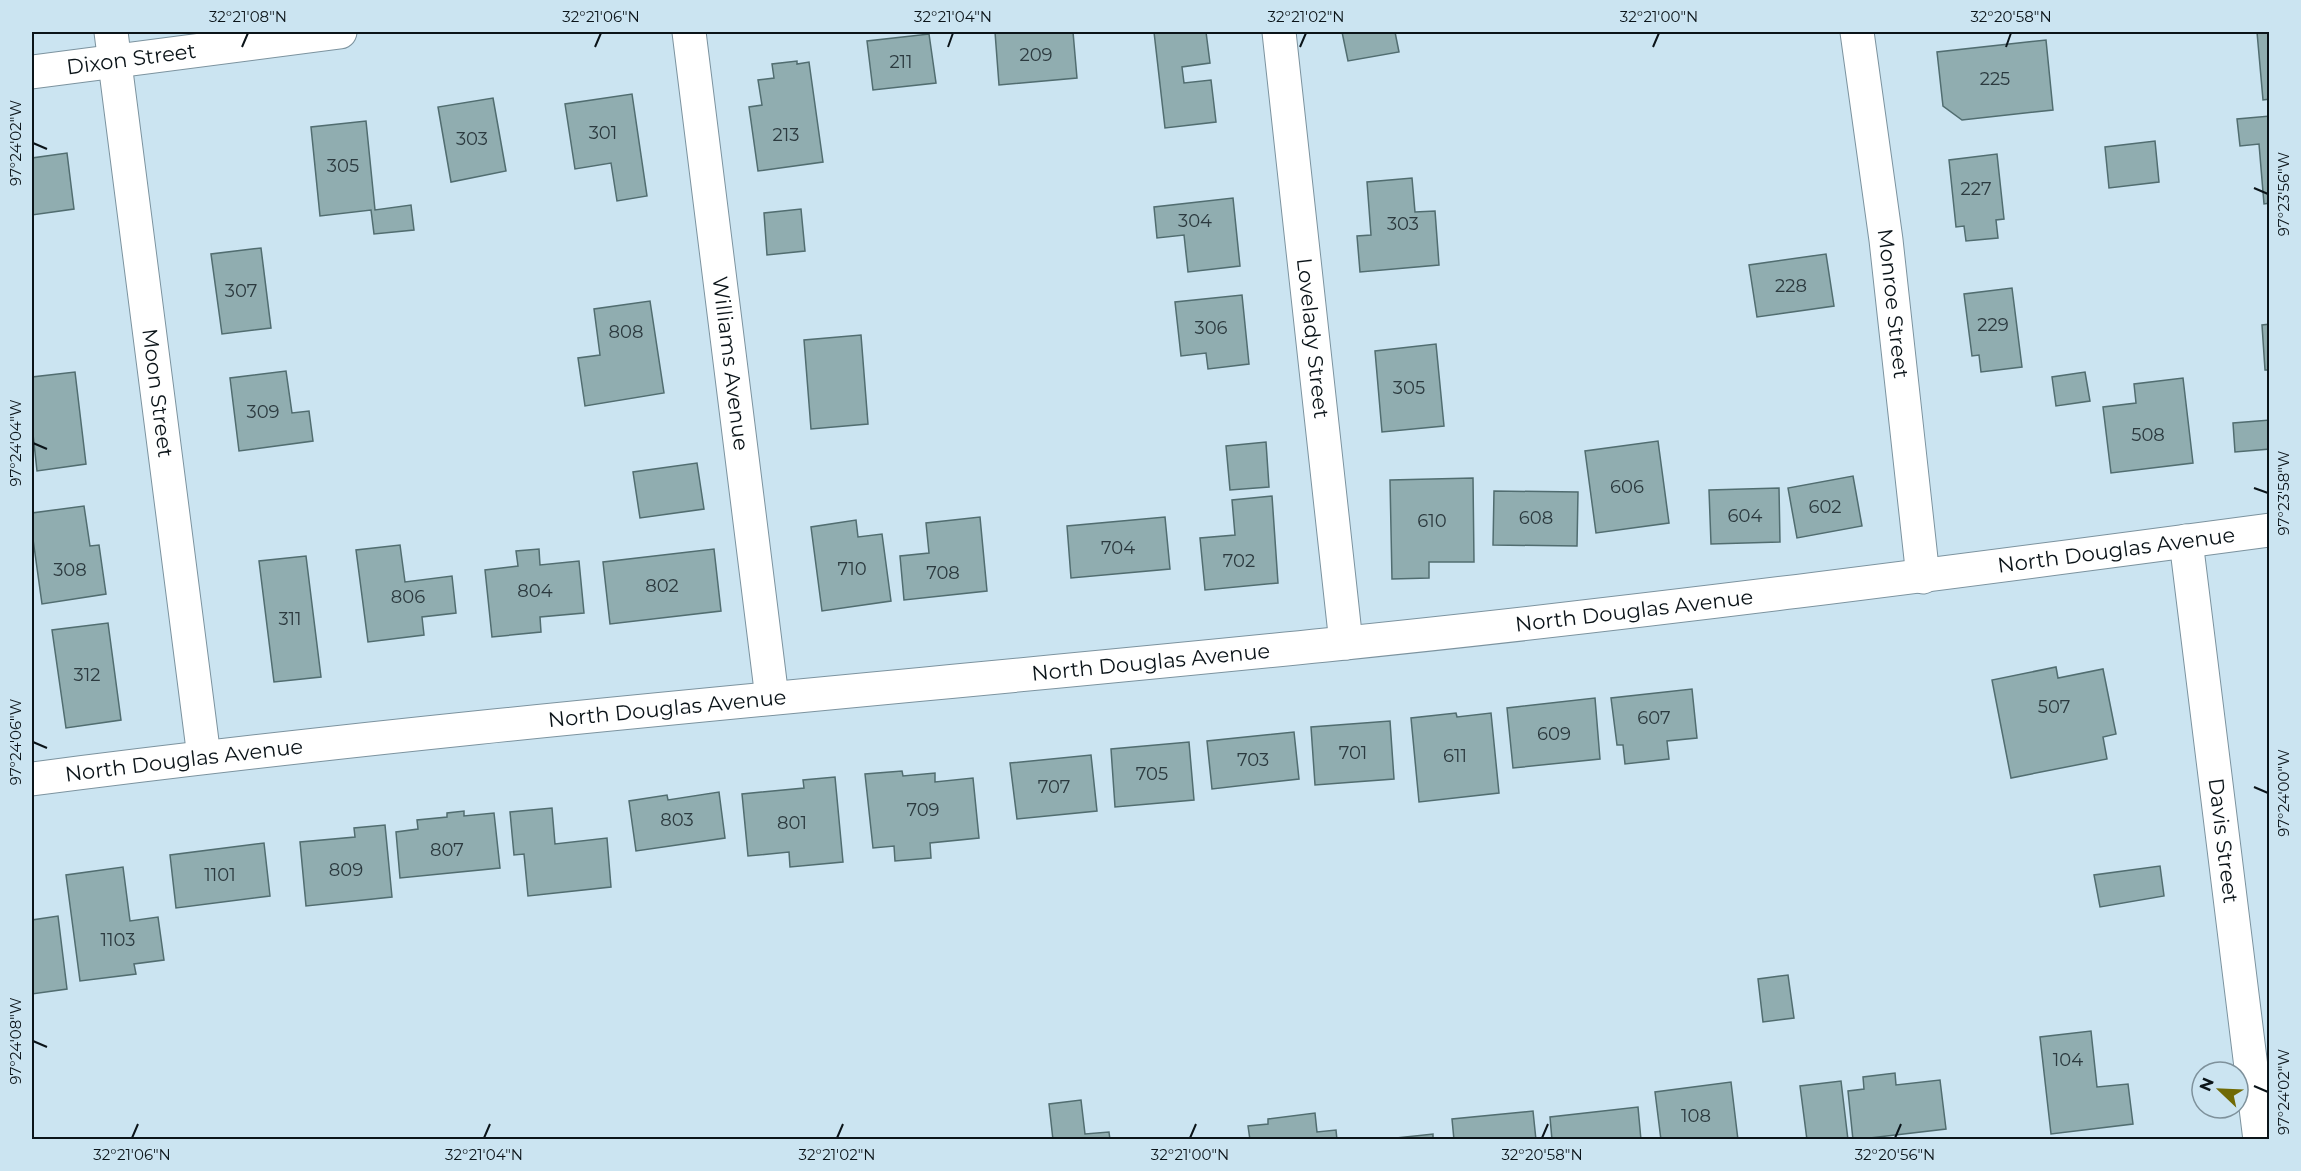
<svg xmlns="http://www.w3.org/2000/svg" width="2301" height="1171" viewBox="0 0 2301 1171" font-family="Montserrat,sans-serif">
	<rect width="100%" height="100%" fill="#cbe4f1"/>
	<!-- building -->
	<g fill="#90adb0" stroke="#516d70" stroke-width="1.5">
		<path d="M995,32H1073L1077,78L999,85Z"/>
		<path d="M1154,32H1206L1210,63L1182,67L1184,83L1211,80L1216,122L1165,128Z"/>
		<path d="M1342,32H1395L1399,52L1348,61Z"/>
		<path d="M2257,32H2270V99L2263,100Z"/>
		<path d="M929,34L936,83L873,90L867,41Z"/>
		<path d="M2046,40L2053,110L1962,120L1943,106L1937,52Z"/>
		<path d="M797,61V64L809,62L823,162L758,171L749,107L762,105L758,80L774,78L772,64Z"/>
		<path d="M632,94L647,196L617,201L611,163L575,169L565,104Z"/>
		<path d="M493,98L506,171L451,182L438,107Z"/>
		<path d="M2270,116V203L2264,204L2259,144L2240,146L2237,119Z"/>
		<path d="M366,121L375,210L411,205L414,230L374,234L371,210L320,216L311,127Z"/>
		<path d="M2155,141L2159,182L2109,188L2105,147Z"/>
		<path d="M67,153L74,209L32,215V158Z"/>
		<path d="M1997,154L2004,219L1996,220L1998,238L1966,241L1964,226L1956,227L1949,160Z"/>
		<path d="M1412,178L1415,212L1435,211L1439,265L1360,272L1357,236L1371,235L1367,182Z"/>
		<path d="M1233,198L1240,266L1188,272L1184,235L1157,238L1154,207Z"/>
		<path d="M801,209L805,251L767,255L764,213Z"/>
		<path d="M261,248L271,328L222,334L211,254Z"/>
		<path d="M1826,254L1834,306L1757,317L1749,265Z"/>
		<path d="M2012,288L2022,367L1981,372L1979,355L1972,356L1964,294Z"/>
		<path d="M1242,295L1249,364L1208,369L1206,353L1181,356L1175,302Z"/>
		<path d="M650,301L664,393L585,406L578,358L600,355L594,309Z"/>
		<path d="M2270,324V370H2265L2262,325Z"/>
		<path d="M861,335L868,424L811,429L804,340Z"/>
		<path d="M1436,344L1444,426L1382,432L1375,351Z"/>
		<path d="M286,371L292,413L309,411L313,441L239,451L230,378Z"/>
		<path d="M75,372L86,464L37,471L32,425V377Z"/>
		<path d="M2085,372L2090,401L2056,406L2052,377Z"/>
		<path d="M2183,378L2193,463L2111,473L2103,407L2136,403L2134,384Z"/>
		<path d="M2270,420V449L2235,452L2233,423Z"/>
		<path d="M1658,441L1669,523L1596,533L1585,451Z"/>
		<path d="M1266,442L1269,487L1230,490L1226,446Z"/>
		<path d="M697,463L704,509L640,518L633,472Z"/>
		<path d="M1853,476L1862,526L1797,538L1788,488Z"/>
		<path d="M1473,478L1474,562H1429V578L1392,579L1390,480Z"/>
		<path d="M1779,488L1780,542L1711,544L1709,490Z"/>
		<path d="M1494,491L1578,492L1577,546L1493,545Z"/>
		<path d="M1272,496L1278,583L1205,590L1200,538L1235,535L1232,500Z"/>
		<path d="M84,506L90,546L99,545L106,594L42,604L32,532V513Z"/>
		<path d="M980,517L987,591L904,600L900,556L929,553L926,523Z"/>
		<path d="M1165,517L1170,569L1071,578L1067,526Z"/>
		<path d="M856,520L858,537L882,534L891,601L822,611L811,527Z"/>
		<path d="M400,545L405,582L452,576L456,613L422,617L424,635L368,642L356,550Z"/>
		<path d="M539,549L540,565L579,561L584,613L540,617L541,632L492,637L485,570L518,566L516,551Z"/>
		<path d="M714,549L721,611L610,624L603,562Z"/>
		<path d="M306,556L321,677L274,682L259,561Z"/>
		<path d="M108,623L121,720L66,728L52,630Z"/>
		<path d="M2056,667L2058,678L2103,669L2116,734L2103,737L2107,759L2011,778L1992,680Z"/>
		<path d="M1692,689L1697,738L1667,741L1669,759L1625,764L1623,745H1617L1611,698Z"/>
		<path d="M1595,698L1600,759L1513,768L1507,708Z"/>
		<path d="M1456,713L1457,717L1491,713L1499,793L1419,802L1411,718Z"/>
		<path d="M1390,721L1394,779L1315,785L1311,727Z"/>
		<path d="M1294,732L1299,779L1212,789L1207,741Z"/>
		<path d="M1189,742L1194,800L1115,807L1111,749Z"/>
		<path d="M1091,755L1097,811L1017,819L1010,763Z"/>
		<path d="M902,771L903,776L935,773V782L973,778L979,838L930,843L931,858L895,861L894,846L873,848L865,774Z"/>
		<path d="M835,777L843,862L790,867L789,852L748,856L742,794L804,788L803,780Z"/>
		<path d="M719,792L725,838L636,851L629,801L667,795L668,800Z"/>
		<path d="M552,808L555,844L607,838L611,887L528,896L524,854L514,855L510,812Z"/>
		<path d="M464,811V816L494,813L500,868L400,878L396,832L418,829L417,820L447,817V813Z"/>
		<path d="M385,825L392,897L306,906L300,842L355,837L354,828Z"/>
		<path d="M264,843L270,896L176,908L170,855Z"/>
		<path d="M2160,866L2164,896L2100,907L2094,875Z"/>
		<path d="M123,867L130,921L158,917L164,960L134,964L136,974L80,981L66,875Z"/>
		<path d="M58,916L67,989L32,994V920Z"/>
		<path d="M1788,975L1794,1018L1763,1022L1758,979Z"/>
		<path d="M2091,1031L2097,1087L2128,1084L2133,1124L2051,1134L2040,1037Z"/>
		<path d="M1895,1073L1896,1085L1940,1080L1946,1129L1853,1140L1848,1091L1864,1089L1863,1077Z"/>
		<path d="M1841,1081L1848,1140H1807L1800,1086Z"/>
		<path d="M1731,1082L1738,1140H1661L1655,1092Z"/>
		<path d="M1081,1100L1085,1134L1109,1132L1110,1140H1053L1049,1104Z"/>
		<path d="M1638,1107L1641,1140H1552L1550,1117Z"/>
		<path d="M1533,1111L1536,1140H1454L1452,1119Z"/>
		<path d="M1315,1113L1317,1132L1336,1130L1337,1140H1250L1248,1126L1268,1124V1119Z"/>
		<path d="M1433,1134V1140H1377Z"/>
	</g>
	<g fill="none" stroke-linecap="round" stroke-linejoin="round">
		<defs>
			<g id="minor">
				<path id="s1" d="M111,32L204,757"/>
				<path id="s2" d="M689,32L772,698"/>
				<path id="s3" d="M1279,32L1346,643"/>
				<path id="s4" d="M1857,32L1886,240L1923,577"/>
				<path id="s5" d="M32,72L340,32"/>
				<path id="s6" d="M2186,541L2260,1140"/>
				<path id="s7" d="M32,779C462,723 894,689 1326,645C1641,613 1955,572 2270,530"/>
			</g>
		</defs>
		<!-- minor casing -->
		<use href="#minor" stroke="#7c939f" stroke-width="35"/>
		<!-- minor -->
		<use href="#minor" stroke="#fff" stroke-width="33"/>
	</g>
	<!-- ticks -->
	<path fill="none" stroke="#0b1419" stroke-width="2" d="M242,47L248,33M595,47L601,33M948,47L953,33M1300,47L1306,33M1653,47L1659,33M2006,47L2011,33M33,143L47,149M2254,188L2268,194M33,443L47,449M2254,488L2268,493M33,742L47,748M2254,787L2268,793M33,1041L47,1047M2254,1086L2268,1092M132,1138L138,1124M484,1138L490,1124M837,1138L843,1124M1190,1138L1196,1124M1542,1138L1548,1124M1895,1138L1901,1124"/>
	<g text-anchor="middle" stroke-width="5" stroke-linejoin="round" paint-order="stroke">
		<!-- number labels -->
		<g font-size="18" fill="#2c3a3f">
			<text x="1036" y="61">209</text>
			<text x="901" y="68">211</text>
			<text x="1995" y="85">225</text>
			<text x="603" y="139">301</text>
			<text x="786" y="141">213</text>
			<text x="472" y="145">303</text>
			<text x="343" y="172">305</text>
			<text x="1976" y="195">227</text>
			<text x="1195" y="227">304</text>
			<text x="1403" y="230">303</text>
			<text x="1791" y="292">228</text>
			<text x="241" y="297">307</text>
			<text x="1993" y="331">229</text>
			<text x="1211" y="334">306</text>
			<text x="626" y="338">808</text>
			<text x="1409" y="394">305</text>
			<text x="263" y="418">309</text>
			<text x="2148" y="441">508</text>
			<text x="1627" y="493">606</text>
			<text x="1825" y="513">602</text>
			<text x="1745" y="522">604</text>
			<text x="1536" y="524">608</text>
			<text x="1432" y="527">610</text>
			<text x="1118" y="554">704</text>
			<text x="1239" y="567">702</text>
			<text x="852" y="575">710</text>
			<text x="70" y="576">308</text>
			<text x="943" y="579">708</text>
			<text x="662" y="592">802</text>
			<text x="535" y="597">804</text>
			<text x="408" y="603">806</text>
			<text x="290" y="625">311</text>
			<text x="87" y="681">312</text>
			<text x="2054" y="713">507</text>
			<text x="1654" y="724">607</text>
			<text x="1554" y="740">609</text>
			<text x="1353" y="759">701</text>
			<text x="1455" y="762">611</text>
			<text x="1253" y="766">703</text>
			<text x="1152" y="780">705</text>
			<text x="1054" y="793">707</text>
			<text x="923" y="816">709</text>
			<text x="677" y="826">803</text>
			<text x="792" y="829">801</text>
			<text x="447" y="856">807</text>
			<text x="346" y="876">809</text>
			<text x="220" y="881">1101</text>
			<text x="118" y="946">1103</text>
			<text x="2068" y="1066">104</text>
			<text x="1696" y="1122">108</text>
		</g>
		<!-- street labels -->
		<g font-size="21" fill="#0b1419" stroke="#cbe4f1">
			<text dy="7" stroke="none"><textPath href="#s5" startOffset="100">Dixon Street</textPath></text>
			<text dy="7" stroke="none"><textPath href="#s4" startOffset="274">Monroe Street</textPath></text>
			<text dy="7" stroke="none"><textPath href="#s3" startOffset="308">Lovelady Street</textPath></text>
			<text dy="7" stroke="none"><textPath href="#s2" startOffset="334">Williams Avenue</textPath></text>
			<text dy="7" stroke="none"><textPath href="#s1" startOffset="364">Moon Street</textPath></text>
			<text dy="7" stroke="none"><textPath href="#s7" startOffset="2097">North Douglas Avenue</textPath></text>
			<text dy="7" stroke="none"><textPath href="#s7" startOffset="1611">North Douglas Avenue</textPath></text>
			<text dy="7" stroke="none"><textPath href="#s7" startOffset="1125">North Douglas Avenue</textPath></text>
			<text dy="7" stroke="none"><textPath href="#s7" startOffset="639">North Douglas Avenue</textPath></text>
			<text dy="7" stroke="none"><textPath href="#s7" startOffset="153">North Douglas Avenue</textPath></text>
			<text dy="7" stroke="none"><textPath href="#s6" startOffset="302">Davis Street</textPath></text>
		</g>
	</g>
	<!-- border -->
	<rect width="2301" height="1171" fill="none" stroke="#cbe4f1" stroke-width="66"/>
	<!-- north arrow -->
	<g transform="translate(2220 1090) rotate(293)"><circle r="28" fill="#cbe4f1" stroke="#7e919b" stroke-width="1.5"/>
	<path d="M0-4.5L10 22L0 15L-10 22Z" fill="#706a05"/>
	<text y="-9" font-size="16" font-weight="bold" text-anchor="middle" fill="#0b1419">N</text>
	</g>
	<rect x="33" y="33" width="2235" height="1105" fill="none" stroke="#0b1419" stroke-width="2"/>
	<g font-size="15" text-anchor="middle" fill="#0b1419">
		<text x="248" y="22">32°21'08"N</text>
		<text x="601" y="22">32°21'06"N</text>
		<text x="953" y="22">32°21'04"N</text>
		<text x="1306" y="22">32°21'02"N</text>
		<text x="1659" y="22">32°21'00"N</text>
		<text x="2011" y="22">32°20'58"N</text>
		<text transform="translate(16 143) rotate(-90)" y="5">97°24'02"W</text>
		<text transform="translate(2284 194) rotate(-90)" y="5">97°23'56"W</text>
		<text transform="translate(16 443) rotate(-90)" y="5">97°24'04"W</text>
		<text transform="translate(2284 493) rotate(-90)" y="5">97°23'58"W</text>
		<text transform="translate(16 742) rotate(-90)" y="5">97°24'06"W</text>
		<text transform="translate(2284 793) rotate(-90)" y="5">97°24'00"W</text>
		<text transform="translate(16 1041) rotate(-90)" y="5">97°24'08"W</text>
		<text transform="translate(2284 1092) rotate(-90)" y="5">97°24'02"W</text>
		<text x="132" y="1160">32°21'06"N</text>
		<text x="484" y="1160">32°21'04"N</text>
		<text x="837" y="1160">32°21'02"N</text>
		<text x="1190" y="1160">32°21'00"N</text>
		<text x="1542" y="1160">32°20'58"N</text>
		<text x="1895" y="1160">32°20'56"N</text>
	</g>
</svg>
